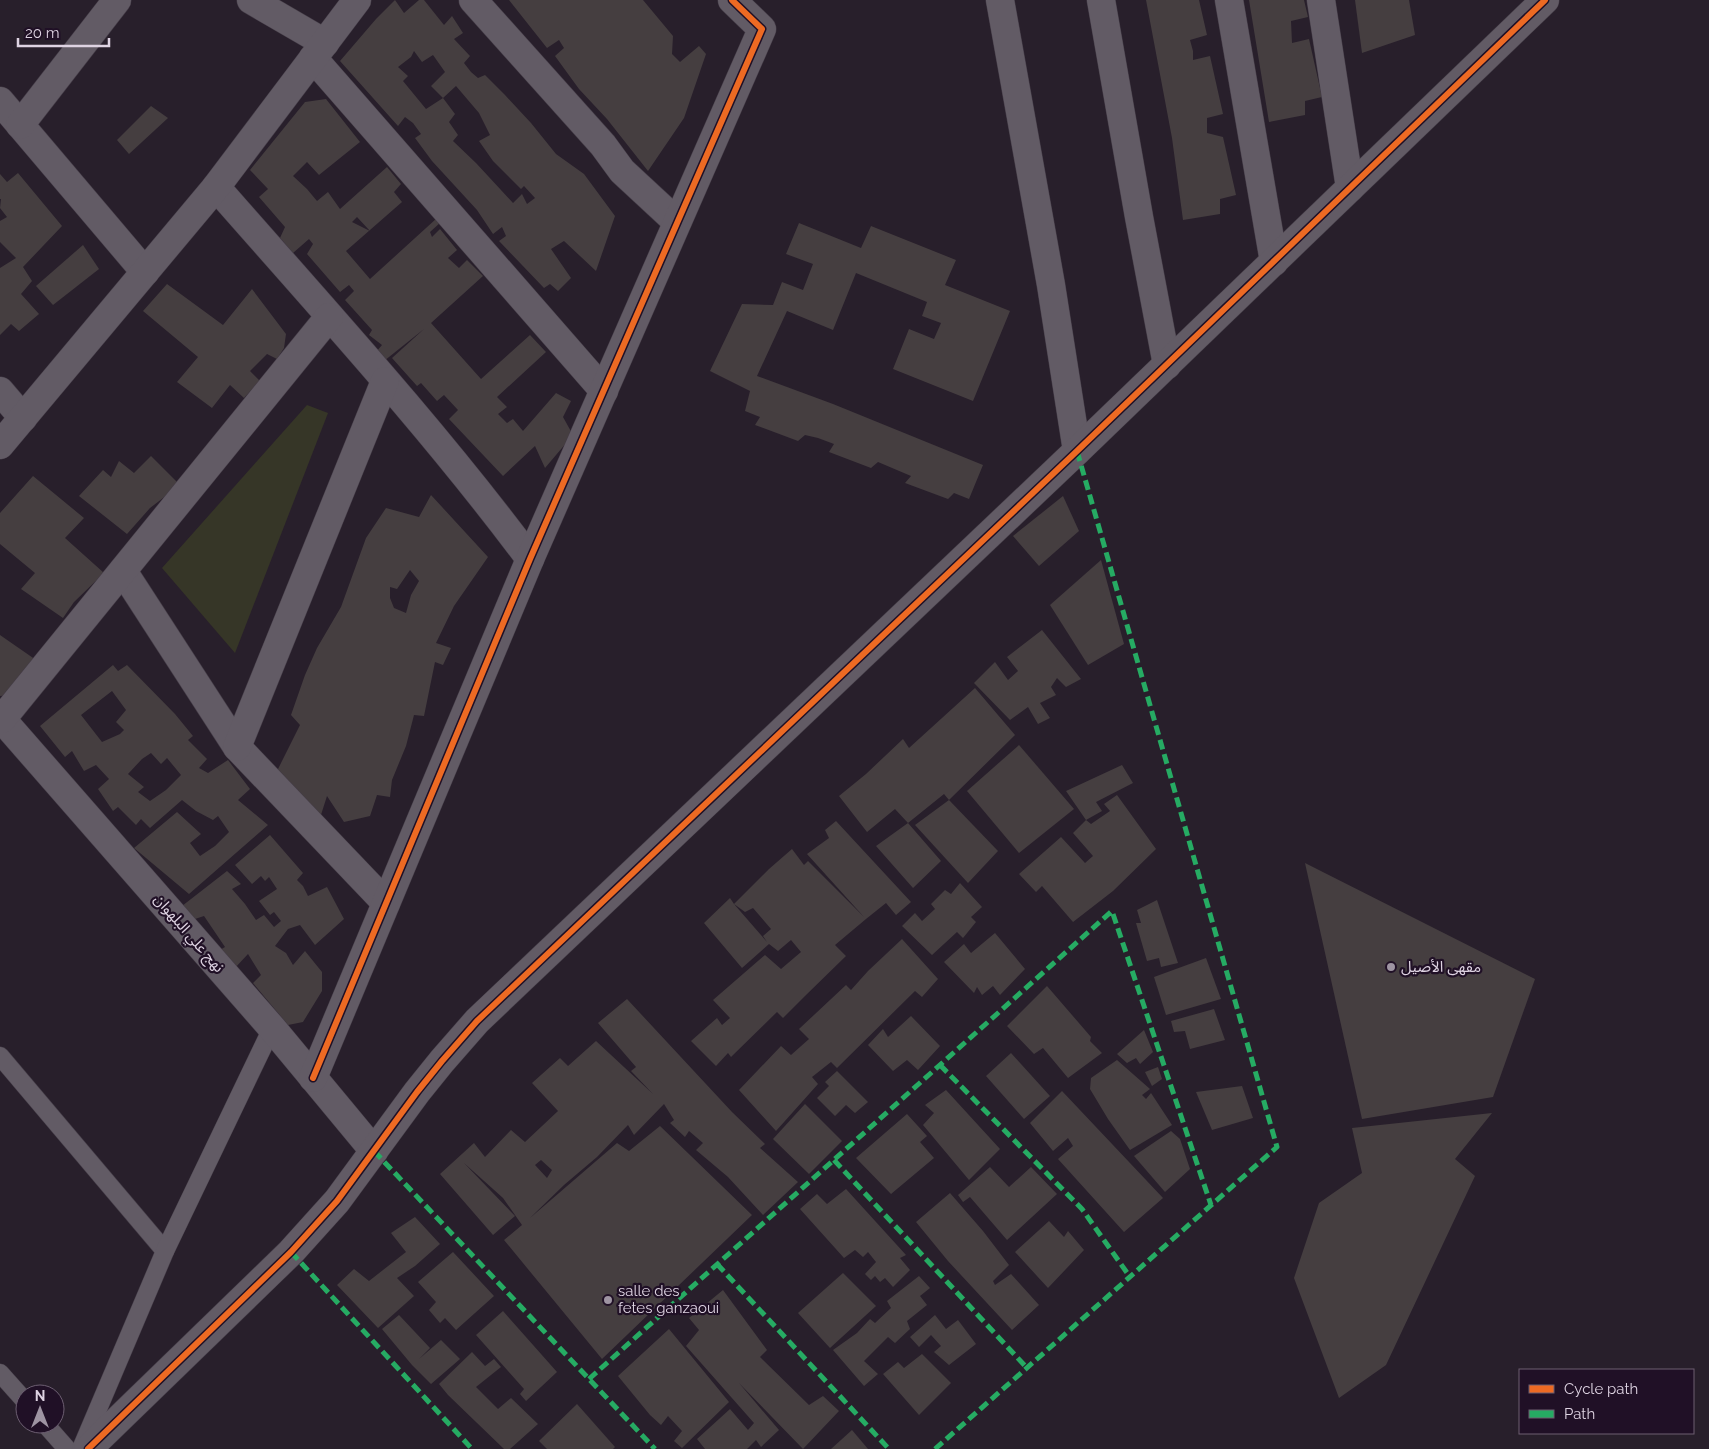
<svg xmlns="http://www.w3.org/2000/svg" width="1709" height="1449" viewBox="0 0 1709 1449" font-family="Raleway,'Noto Sans Arabic',sans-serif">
	<rect width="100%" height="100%" fill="#281f2b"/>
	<!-- green -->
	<path fill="#363627" d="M307,405L328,413L235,653L162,568Z"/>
	<!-- building -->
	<g fill="#453e40" fill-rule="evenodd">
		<path d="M395,0L404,13L419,0H424L444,25L452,16L463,33L454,39L470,56L464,63L471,72L478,78L485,75L505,95L531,123L556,154L584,174L615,216L596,271L564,241L551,249L571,278L558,291L550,284L544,288L499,241L506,236L502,227L493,234L477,210L432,161L415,138L421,134L413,123L405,117L398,126L340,61L376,19ZM414,51L422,62L433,55L445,72L431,86L443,98L456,86L479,113L490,135L479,141L493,161L521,189L524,186L535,198L527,204L522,194L513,203L476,163L453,141L458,135L449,122L455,114L443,98L426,109L403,81L408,76L398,67L411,57Z"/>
		<path d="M509,0H643L673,36L672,54L680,62L699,46L706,54L684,118L648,171L607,119L579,89L555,56L564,48L559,40L547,48Z"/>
		<path d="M1146,0H1199L1207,35L1190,40L1193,51V60L1210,56L1223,114L1207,118V133L1223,137L1236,195L1220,199V214L1183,220L1172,138Z"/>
		<path d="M1249,0H1304L1308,17L1291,21L1292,43L1309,39L1322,97L1305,101V115L1269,122Z"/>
		<path d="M1355,0H1409L1415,35L1362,53Z"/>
		<path d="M326,99L360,142L319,175L307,162L293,176L307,189L317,201L328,192L340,209L387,167L401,184L394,192L402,202L346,251L370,279L437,218L441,222L430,232L432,237L440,229L457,250L448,258L459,268L467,260L483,276L431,323L481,379L530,335L546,352L497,397L507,407L498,414L507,423L513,419L523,431L556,393L571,401L563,417L573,435L545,468L535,446L503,476L449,419L458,410L444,395L437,401L421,383L417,386L392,358L424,329L384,361L376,352L382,345L369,335L372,330L345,300L354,291L349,285L340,292L307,254L313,244L309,239L293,253L280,238L285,227L259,197L268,189L250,170L305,102ZM357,217L370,231L352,222Z"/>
		<path d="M151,106L168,118L129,154L117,140Z"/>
		<path d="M18,173L62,226L23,267L32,281L21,294L39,314L19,331L11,324L0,335V268L16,258L0,242V221L7,217L0,208L1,199H0V174L7,182Z"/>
		<path d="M799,223L861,248L871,226L956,260L945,285L1010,311L973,401L893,369L909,329L934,339L941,323L922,316L927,302L856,273L833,330L787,311L757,376L833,404L983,465L969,499L954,493L948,499L905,483L911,476L878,462L871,468L829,452L834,444L818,438L805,435L798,441L755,425L760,417L745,411L750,391L710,371L742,304L773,305L782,282L803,290L813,264L786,254Z"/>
		<path d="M83,245L99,269L53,305L36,286Z"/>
		<path d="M167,284L223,325L252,289L286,334L284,348L277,359L267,354L250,371L260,381L244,398L230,385L212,408L177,382L198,357L143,311Z"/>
		<path d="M151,456L180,485L150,508L127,534L79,496L103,470L111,477L119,461L134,473Z"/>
		<path d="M33,476L84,518L65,538L104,573L74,602L63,618L21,589L35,573L0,544V513Z"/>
		<path d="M431,495L488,557L454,606L436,643L451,648L443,665L435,662L424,716L414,715L406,746L392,780L390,797L377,795L370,816L344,822L327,796L320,818L275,775L300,725L291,715L305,675L317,648L341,607L366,538L386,508L419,517ZM410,570L419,581L411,595L406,613L394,608L390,598V587L397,589Z"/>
		<path d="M1063,496L1079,531L1039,566L1013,536Z"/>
		<path d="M1101,560L1124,644L1088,665L1050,605Z"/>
		<path d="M1042,630L1081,679L1066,687L1057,678L1051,687L1056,695L1040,703L1050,718L1038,724L1028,707L1010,720L974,683L995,662L1008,680L1018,671L1007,657Z"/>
		<path d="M0,635L36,660L12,695L0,696Z"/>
		<path d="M113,665L118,671L127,665L175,714L193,736L188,740L207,759L199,768L208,773L228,760L250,789L238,800L268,825L189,894L134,848L177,812L201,834L190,843L200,856L215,846L229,832L218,816L213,820L196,811L182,800L150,828L141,819L136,825L118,807L113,811L98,789L109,779L96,765L84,771L72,751L65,757L40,726ZM112,691L126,710L116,722L124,730L120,734L102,742L81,715ZM151,753L161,764L167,758L181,775L166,790L150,801L138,792L144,787L128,774L142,759Z"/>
		<path d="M975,688L1015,735L949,800L944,794L908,823L941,861L913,888L876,846L908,823L895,809L867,832L839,796L866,774L903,739L909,748Z"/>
		<path d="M1019,745L1074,809L1019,853L967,791Z"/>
		<path d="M1122,765L1133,783L1096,802L1102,811L1086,820L1091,824L1110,811L1104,804L1117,795L1156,849L1113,891L1073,922L1042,886L1036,892L1019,874L1061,837L1085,863L1093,856L1073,833L1086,820L1066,791Z"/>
		<path d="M949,800L998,851L968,883L915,825Z"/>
		<path d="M836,821L911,902L896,915L886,903L866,919L835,945L846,956L805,996L783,1018L777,1012L731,1057L728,1053L716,1066L691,1041L717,1018L722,1025L730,1018L713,1000L765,955L781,969L801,952L791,940L778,951L769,944L742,968L704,923L730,898L734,904L769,869L792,849L804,865L808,861L864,917L807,854L829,838L825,830ZM734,904L745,912L753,908L771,929L763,936L767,942Z"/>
		<path d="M270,835L303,873L297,880L303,886L308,896L327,887L344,919L315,945L300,925L288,929L275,946L286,953L293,965L305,951L322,972V991L303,1022L288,1025L253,983L261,975L248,954L234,969L218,951L225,947L204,916L195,919L182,906L227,871L241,884L232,889L245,904L256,920L264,915L274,927L281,921L274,912L270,915L259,901L277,889L269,877L265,881L261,876L252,884L235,865Z"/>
		<path d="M1305,863L1535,979L1493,1097L1362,1119Z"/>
		<path d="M960,883L982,907L971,917L976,922L963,938L957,932L932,955L902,926L915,913L922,921L935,909L931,904L945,890L951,894Z"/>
		<path d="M1157,900L1178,963L1161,967L1159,958L1147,961L1136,923H1141L1137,910Z"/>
		<path d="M995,933L1025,969L1000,995L993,986L982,995L977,987L974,993L944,962L964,944L971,953Z"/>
		<path d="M902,939L938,979L922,997L915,991L837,1068L831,1062L812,1077L818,1084L776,1131L739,1090L781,1046L791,1055L809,1039L799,1029L846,985L851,990L868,971Z"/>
		<path d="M1206,958L1221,999L1166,1015L1154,977Z"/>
		<path d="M1047,986L1091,1037L1090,1041L1102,1053L1068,1078L1043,1048L1034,1054L1007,1026Z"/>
		<path d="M627,999L732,1112L765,1144L760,1148L798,1182L763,1215L728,1177L696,1150L703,1143L689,1131L685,1137L670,1123L674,1120L664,1104L634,1135L628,1125L597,1157L564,1185L530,1218L617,1143L629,1151L660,1126L752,1215L602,1359L504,1240L522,1225L503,1198L464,1163L515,1216L493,1235L440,1174L474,1143L485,1157L511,1130L525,1142L558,1111L532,1083L560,1058L568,1066L596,1041L653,1094L631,1071L636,1067L598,1023ZM541,1160L552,1170L547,1178L535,1165Z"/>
		<path d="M1214,1009L1225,1040L1190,1049L1185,1031L1174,1032L1171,1021Z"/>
		<path d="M911,1016L940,1046L918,1070L907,1060L893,1071L868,1045L883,1029L888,1037Z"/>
		<path d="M1144,1030L1153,1052L1140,1064L1136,1058L1127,1063L1117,1054Z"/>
		<path d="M1011,1053L1050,1096L1024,1119L986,1076Z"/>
		<path d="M1117,1060L1150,1089L1142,1095L1146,1099L1151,1093L1172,1125L1130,1150L1108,1119L1090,1089L1091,1078Z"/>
		<path d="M1158,1067L1162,1079L1152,1086L1145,1072Z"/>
		<path d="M837,1071L868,1102L855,1113L846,1105L835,1116L817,1098L829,1086L825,1082Z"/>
		<path d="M1242,1086L1253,1118L1212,1130L1196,1092Z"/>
		<path d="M946,1090L1000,1149L969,1180L923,1125L934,1113L925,1105Z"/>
		<path d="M1062,1091L1163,1198L1124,1232L1058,1159L1073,1146L1068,1138L1053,1151L1030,1123Z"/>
		<path d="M805,1104L842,1141L809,1174L773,1139Z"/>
		<path d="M1492,1113L1455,1159L1475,1176L1386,1365L1339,1398L1294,1278L1319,1203L1362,1173L1352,1128Z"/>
		<path d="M907,1114L927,1136L920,1142L934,1158L891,1194L856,1158Z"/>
		<path d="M1171,1131L1180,1139L1190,1169L1165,1192L1134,1156Z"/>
		<path d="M990,1167L1009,1187L1031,1167L1057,1194L1007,1240L970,1197L963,1202L958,1195Z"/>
		<path d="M846,1189L906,1255L900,1258L910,1270L893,1287L885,1278L880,1282L875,1276L871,1280L865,1274L876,1262L868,1252L863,1257L855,1250L844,1258L800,1209L817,1194L827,1204Z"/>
		<path d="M950,1193L983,1231L1009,1265L993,1281L995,1285L1011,1274L1039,1305L1012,1330L948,1261L916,1222Z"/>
		<path d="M415,1217L440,1244L415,1266L397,1278L414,1296L378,1328L337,1285L354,1269L369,1281L406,1252L391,1233Z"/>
		<path d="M1049,1221L1064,1237L1068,1231L1084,1250L1048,1288L1015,1252Z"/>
		<path d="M453,1252L494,1296L456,1330L445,1318L440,1323L429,1310L436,1302L418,1282Z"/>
		<path d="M843,1273L876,1306L830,1348L798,1313Z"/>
		<path d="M919,1276L930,1288L920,1296L927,1305L907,1321L910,1329L895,1343L888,1337L864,1361L878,1374L864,1386L833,1350L857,1333L870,1319L875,1323L891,1308L887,1301Z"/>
		<path d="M723,1290L767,1350L760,1357L809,1405L823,1396L839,1411L803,1449L739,1383L779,1430L761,1447L756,1440L747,1449H705L697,1439L730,1409L748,1430L754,1423L686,1346L699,1330L689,1318Z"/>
		<path d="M503,1311L557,1372L526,1401L520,1394L524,1389L476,1335Z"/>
		<path d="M399,1315L430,1348L419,1359L441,1340L460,1359L431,1384L412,1365L382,1329Z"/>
		<path d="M935,1315L946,1329L958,1320L976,1344L949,1365L934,1352L941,1346L931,1335L919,1347L910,1337Z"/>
		<path d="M669,1329L729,1402L682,1448L674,1441L682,1431L668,1416L661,1425L650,1415L618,1376Z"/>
		<path d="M472,1352L485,1366L494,1359L501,1367L476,1387L498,1409L511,1398L538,1424L510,1449H504L448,1395L439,1384Z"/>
		<path d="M922,1354L951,1383L919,1415L883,1374L898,1362L904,1368Z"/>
		<path d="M577,1404L615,1447L613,1449H547L539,1441Z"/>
		<path d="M852,1430L868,1449H831Z"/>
	</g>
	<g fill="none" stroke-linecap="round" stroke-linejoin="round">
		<defs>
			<g id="service">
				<path d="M0,1056L165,1251"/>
				<path d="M0,1373L25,1401"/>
				<path d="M45,1424L67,1449"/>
				<path d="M81,1449L165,1251L272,1028"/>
			</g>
			<g id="minor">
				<path d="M251,0L325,43"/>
				<path d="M473,0L603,145L622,171L677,222"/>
				<path d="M1000,0L1051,285L1077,451"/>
				<path d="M1101,0L1139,217L1167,365"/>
				<path d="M1229,0L1274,262"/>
				<path d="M1321,0L1350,188"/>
				<path d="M313,58L604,391"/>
				<path d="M0,101L145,272"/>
				<path d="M20,125L117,0"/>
				<path d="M216,187C323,309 433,429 530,559"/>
				<path d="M0,391L23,418"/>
				<path d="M0,445L216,187L357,0"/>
				<path d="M123,571L237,747L386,903"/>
				<path d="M0,717L272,1028L374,1151"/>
				<path d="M2,719L329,317"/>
				<path d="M237,747L385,381"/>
				<path d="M313,1078L530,559L762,29L732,0"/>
				<path d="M88,1449L291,1252L337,1201L417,1092L442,1061L477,1021L1077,451L1545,0"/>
			</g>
		</defs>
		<!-- service casing -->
		<use href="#service" stroke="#453d48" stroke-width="19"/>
		<!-- minor casing -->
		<use href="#minor" stroke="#453d48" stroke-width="29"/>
		<!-- service -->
		<use href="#service" stroke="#625b65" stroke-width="18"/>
		<!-- minor -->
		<use href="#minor" stroke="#625b65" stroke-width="28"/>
		<!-- quiet -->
		<g stroke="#26ab63" stroke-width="5" stroke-dasharray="10 5" stroke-linecap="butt">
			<path d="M940,1065L1082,1209L1130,1277"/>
			<path d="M374,1151L655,1449"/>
			<path d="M834,1160L1027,1368"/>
			<path d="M291,1252L472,1449"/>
			<path d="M717,1264L889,1449"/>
			<path d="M589,1379L1112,911L1211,1205"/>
			<path d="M935,1449L1277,1147L1077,451"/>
		</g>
		<defs>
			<g id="cycleway">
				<path d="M313,1078L530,559L762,29L732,0"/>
				<path d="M88,1449L291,1252L337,1201L417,1092L442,1061L477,1021L1077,451L1545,0"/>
			</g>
		</defs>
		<!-- cycleway casing -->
		<use href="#cycleway" stroke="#201026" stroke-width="9"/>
		<!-- cycleway -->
		<use href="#cycleway" stroke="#ed6a23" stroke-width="6"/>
	</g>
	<!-- markers -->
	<g fill="#9e94a2" stroke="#201026" stroke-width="2">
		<circle cx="1391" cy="967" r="5"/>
		<circle cx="608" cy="1300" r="5"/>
	</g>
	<g text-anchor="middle" stroke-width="4.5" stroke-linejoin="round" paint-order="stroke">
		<!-- street labels -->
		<g font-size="15" fill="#ded3e2" stroke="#201026">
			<text transform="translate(189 933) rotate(49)" y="5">نهج علي البلهوان</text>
		</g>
		<!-- poi labels -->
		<g font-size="15" fill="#ded3e2" stroke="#201026" text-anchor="start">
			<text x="1401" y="972">مقهى الأصيل</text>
			<text x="618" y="1296">salle des<tspan x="618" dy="17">fetes ganzaoui</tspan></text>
		</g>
	</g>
	<!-- legend -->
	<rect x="1519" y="1369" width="175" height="65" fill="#201026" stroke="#6c5e71"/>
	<rect x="1529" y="1385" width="25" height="8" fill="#ed6a23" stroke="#6c5e71"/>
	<text x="1564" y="1394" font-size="15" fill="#ded3e2">Cycle path</text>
	<rect x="1529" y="1410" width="25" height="8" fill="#26ab63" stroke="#6c5e71"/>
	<text x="1564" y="1419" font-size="15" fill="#ded3e2">Path</text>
	<!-- north arrow -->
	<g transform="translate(40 1409)"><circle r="24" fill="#201026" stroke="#6c5e71"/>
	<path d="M0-4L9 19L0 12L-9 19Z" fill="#9e94a2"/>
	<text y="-8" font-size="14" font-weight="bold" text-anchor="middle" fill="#ded3e2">N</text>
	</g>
	<!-- scale -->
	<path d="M18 38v8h91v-8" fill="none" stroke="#ded3e2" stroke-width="2.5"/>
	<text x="25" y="38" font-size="15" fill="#ded3e2" stroke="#201026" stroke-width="4" paint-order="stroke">20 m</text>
</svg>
